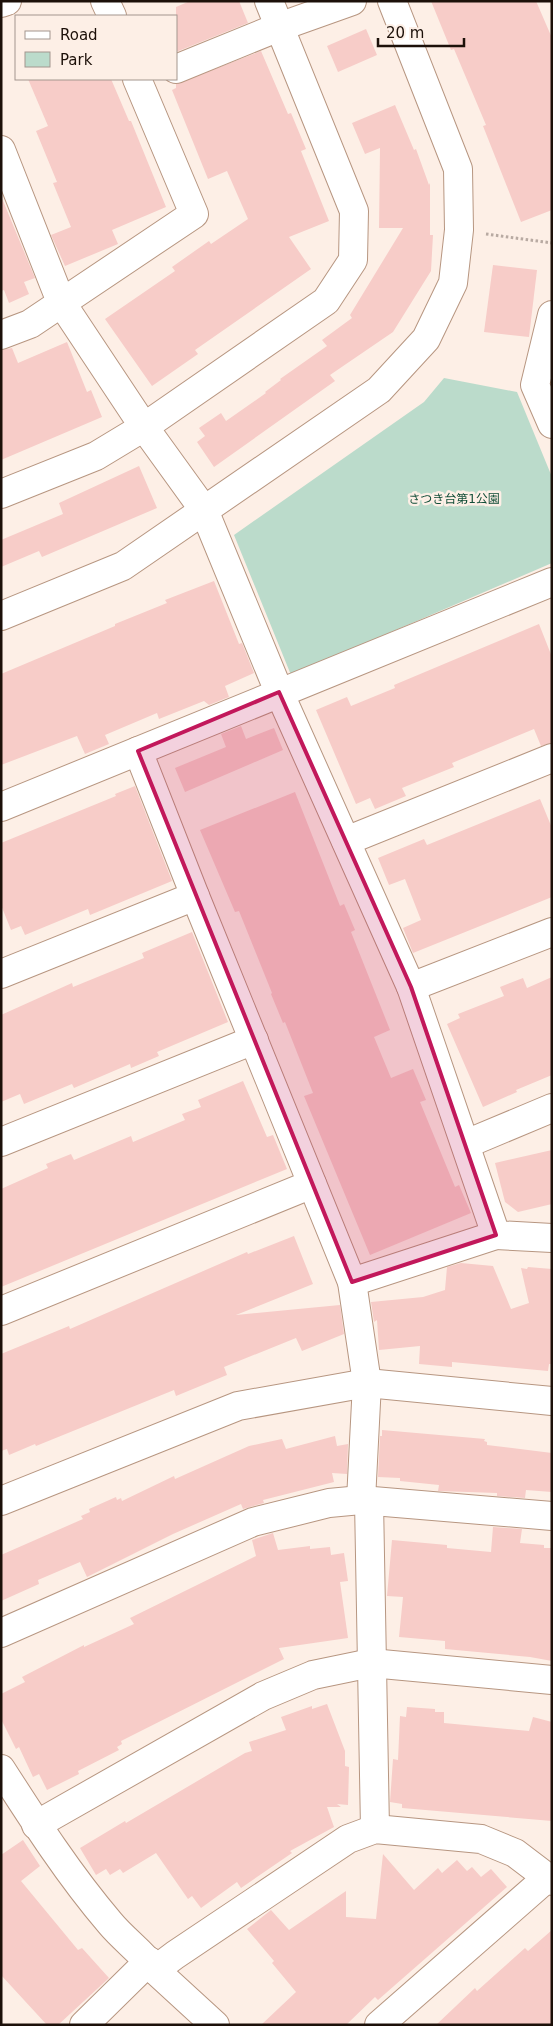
<svg xmlns="http://www.w3.org/2000/svg" width="553" height="2026" viewBox="0 0 553 2026" font-family="'DejaVu Sans','Noto Sans JP',sans-serif">
	<rect width="100%" height="100%" fill="#fdefe6"/>
	<!-- green -->
	<path fill="#bbdbcb" d="M444,378L517,392L552,477V563L291,675L234,535L424,402Z"/>
	<!-- building -->
	<g fill="#f7ccc8">
		<path d="M190,1H239L248,23L176,52V7Z"/>
		<path d="M431,1H536L552,38V210L521,222L483,126L486,125L454,49L451,50Z"/>
		<path d="M366,29L377,55L338,72L327,46Z"/>
		<path d="M261,51L288,114L291,113L306,149L301,151L329,221L289,237L311,269L195,350L198,354L152,386L105,319L175,271L172,267L209,241L211,244L248,219L227,171L208,179L172,90L176,88V84Z"/>
		<path d="M28,79H111L129,121H131L166,207L112,230L118,244L65,266L51,235L71,227L53,183L57,182L36,131L48,126Z"/>
		<path d="M395,105L414,150L416,149L429,185L430,183V235H433L431,271L393,332L330,375L335,381L214,467L197,442L205,436L199,428L221,413L226,421L266,393L265,392L281,380L280,379L327,346L322,340L352,318L350,315L403,228H379L380,148L365,154L352,123Z"/>
		<path d="M1,196L35,278L24,282L29,294L9,303L4,290L1,291Z"/>
		<path d="M493,265L537,270L529,337L484,332Z"/>
		<path d="M67,342L87,392L91,390L102,417L1,460V350L12,348L18,363Z"/>
		<path d="M139,466L157,508L42,557L39,551L1,567V540L63,514L59,503Z"/>
		<path d="M214,581L239,644L242,643L254,673L225,686L229,697L209,705L204,701L159,719L157,713L105,735L109,744L85,754L77,736L1,765V674L115,626V624L167,603L165,600Z"/>
		<path d="M539,624L552,657V743L541,746L534,729L452,763L454,767L402,788L406,796L375,809L370,798L356,804L316,710L347,697L351,706L395,688L394,685Z"/>
		<path d="M241,726L246,739L274,728L283,750L185,792L175,768L226,747L221,734Z"/>
		<path d="M135,786L172,881L90,915L88,909L25,935L21,926L11,930L1,905V843L116,796L115,794Z"/>
		<path d="M295,792L340,906L344,904L355,930L351,932L390,1030L374,1037L391,1078L413,1069L426,1100L420,1102L455,1187L459,1185L471,1213L370,1255L304,1096L313,1093L285,1022L283,1023L271,994L272,993L239,911L235,912L200,830Z"/>
		<path d="M540,799L552,828V897L413,953L403,928L421,920L405,879L389,885L378,858L424,839L427,845Z"/>
		<path d="M192,932L228,1022L157,1052L159,1056L131,1068L130,1064L74,1088L72,1084L24,1104L20,1094L1,1102V1015L72,983L73,987L144,958L142,953Z"/>
		<path d="M552,977V1075L516,1090L517,1092L483,1107L447,1024L460,1018L458,1014L504,996L500,987L523,978L527,988Z"/>
		<path d="M243,1081L267,1137L273,1135L287,1169L1,1287V1189L48,1168L46,1164L71,1154L74,1160L131,1136L133,1142L185,1120L182,1114L201,1107L198,1100Z"/>
		<path d="M552,1150V1204L518,1212L505,1202L495,1163Z"/>
		<path d="M294,1236L313,1284L236,1315L340,1305L344,1334L302,1351L296,1338L224,1367L227,1375L176,1396L174,1390L36,1446L35,1444L9,1455L7,1449L1,1451V1354L69,1326L70,1329L247,1252L248,1254Z"/>
		<path d="M461,1263L493,1266L511,1309L529,1303L521,1268L527,1269L528,1267L552,1269V1364H549L548,1371L452,1362V1367L419,1364L420,1346L379,1350L377,1320L374,1322L371,1302L423,1297L445,1290L447,1267Z"/>
		<path d="M382,1430L485,1439L484,1441L487,1442V1445L552,1453V1492L526,1490L525,1498L497,1496V1493L438,1491L439,1485L400,1481V1478L378,1477L380,1436H382Z"/>
		<path d="M335,1436L337,1446L348,1444L347,1474L332,1473L334,1482L263,1500L264,1503L243,1509L241,1504L173,1534L87,1577L80,1562L38,1580L39,1584L1,1601V1555L83,1519L81,1516L90,1512L89,1509L116,1497L117,1500L121,1498L122,1501L174,1476L175,1479L249,1446L282,1439L286,1449Z"/>
		<path d="M493,1527L522,1529L520,1543L544,1545V1548H552V1661L530,1657L445,1649V1641L399,1637L403,1597L387,1596L392,1540L447,1545V1548L491,1552Z"/>
		<path d="M273,1533L278,1550L310,1546V1549L330,1547L331,1555L344,1553L348,1581L340,1582L348,1638L279,1648L284,1659L121,1741L122,1744L117,1747L119,1750L78,1771L79,1774L47,1790L39,1774L33,1777L19,1747L16,1749L1,1719V1694L25,1682L22,1677L84,1645V1647L134,1624L130,1618L256,1556L252,1540Z"/>
		<path d="M327,1704L345,1751V1766L349,1767L348,1805L337,1804L341,1807H327L334,1827L290,1851L292,1853L241,1888L237,1882L201,1908L192,1896L188,1899L156,1853L123,1873L120,1869L110,1875L106,1869L96,1875L80,1848L125,1821L126,1823L245,1753L252,1751L249,1742L286,1730L281,1717L312,1706V1709Z"/>
		<path d="M407,1707L435,1709V1712H444V1723L529,1731L533,1717L552,1722V1821L402,1808V1804L390,1802L393,1759L398,1760L400,1716L406,1717Z"/>
		<path d="M23,1840L40,1866L21,1881L78,1950L82,1948L109,1978L58,2025H47L1,1975V1855Z"/>
		<path d="M383,1854L414,1890L438,1868L442,1873L457,1860L467,1871L472,1867L481,1877L491,1869L507,1887L378,2000L375,1997L346,2025H261L296,1992L272,1963L274,1961L247,1929L271,1910L289,1930L346,1891V1917L376,1919Z"/>
		<path d="M552,1930V2025H436L475,1988L477,1991L525,1948L528,1951Z"/>
	</g>
	<g fill="none" stroke-linecap="round" stroke-linejoin="round">
		<defs>
			<g id="minor">
				<path d="M105,1L112,16"/>
				<path d="M1,3L7,1"/>
				<path d="M176,69L279,27L352,1"/>
				<path d="M1,150L61,302L144,427L204,510L279,692L411,987L496,1235L552,1238"/>
				<path d="M552,315L535,385L552,424"/>
				<path d="M1,335L30,324L194,214L137,79"/>
				<path d="M1,494L96,456L144,427L326,301L353,260L354,211L269,1"/>
				<path d="M1,616L123,566L379,390L426,339L453,283L459,230L458,169L392,1"/>
				<path d="M138,751L195,896L352,1282L367,1383L361,1500"/>
				<path d="M1,807L552,582"/>
				<path d="M346,841L552,758"/>
				<path d="M1,974L195,896"/>
				<path d="M411,987L552,932"/>
				<path d="M1,1142L254,1040"/>
				<path d="M466,1144L552,1108"/>
				<path d="M352,1282L496,1235"/>
				<path d="M1,1311L312,1184"/>
				<path d="M1,1501L238,1406L367,1383L552,1401"/>
				<path d="M369,1501L375,1829"/>
				<path d="M1,1633L253,1522L329,1503L361,1500L552,1516"/>
				<path d="M1,1769C35,1822 69,1875 110,1923C124,1940 142,1952 155,1970L215,2025"/>
				<path d="M36,1825L263,1696L313,1675L371,1663L552,1680"/>
				<path d="M155,1970L175,1955L348,1839L375,1829L481,1839L515,1853L552,1881"/>
				<path d="M84,2025L149,1961"/>
				<path d="M379,2025L548,1877"/>
			</g>
		</defs>
		<!-- minor casing -->
		<use href="#minor" stroke="#b79681" stroke-width="30"/>
		<!-- path -->
		<path stroke="#b8aaa2" stroke-width="3" stroke-dasharray="2.5 2.5" stroke-linecap="butt" d="M486,234L552,243"/>
		<!-- minor -->
		<use href="#minor" stroke="#fff" stroke-width="28"/>
	</g>
	<!-- marked area -->
	<path fill="#c2185b" fill-opacity="0.2" stroke="#c2185b" stroke-width="4" stroke-linejoin="round" d="M279,692L411,987L496,1235L352,1282L138,751Z"/>
	<g text-anchor="middle" stroke-width="5" stroke-linejoin="round" paint-order="stroke">
		<!-- park labels -->
		<g font-size="12" fill="#104d37" stroke="#fdefe6">
			<text x="454" y="503">さつき台第1公園</text>
		</g>
	</g>
	<!-- border -->
	<rect width="553" height="2026" fill="none" stroke="#1c1009" stroke-width="5"/>
	<!-- legend -->
	<rect x="15" y="15" width="162" height="65" fill="#fdefe6" stroke="#a3968e"/>
	<rect x="25" y="31" width="25" height="8" fill="#ffffff" stroke="#a3968e"/>
	<text x="60" y="40" font-size="15" fill="#1c1009">Road</text>
	<rect x="25" y="52" width="25" height="15" fill="#bbdbcb" stroke="#a3968e"/>
	<text x="60" y="65" font-size="15" fill="#1c1009">Park</text>
	<!-- scale -->
	<path d="M378 38v8h86v-8" fill="none" stroke="#1c1009" stroke-width="2.5"/>
	<text x="386" y="38" font-size="15" fill="#1c1009" stroke="#fdefe6" stroke-width="4" paint-order="stroke">20 m</text>
</svg>
